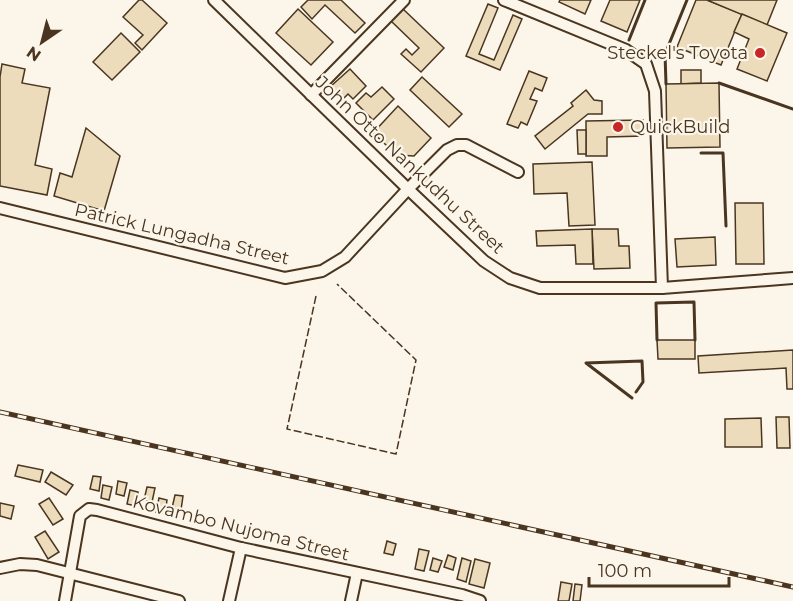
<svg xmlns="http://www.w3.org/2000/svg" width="793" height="601" viewBox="0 0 793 601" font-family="Montserrat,sans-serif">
	<rect width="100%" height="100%" fill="#fbf6e9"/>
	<!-- building -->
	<g fill="#ecdcbc" stroke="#4a3520" stroke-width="1.5">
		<path d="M139,0H142L167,23L142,50L135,43L143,35L123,17Z"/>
		<path d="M308,0H341L365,23L355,33L325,5L312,19L301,7Z"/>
		<path d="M560,0H591L585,14L559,2Z"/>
		<path d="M610,0H640L627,32L601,21Z"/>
		<path d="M696,0H707L742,14L721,65L677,47Z"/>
		<path d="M707,0H777L767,25Z"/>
		<path d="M488,4L498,8L479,54L494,60L513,15L522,19L500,70L466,56Z"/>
		<path d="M298,9L333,42L311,65L276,33Z"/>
		<path d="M403,9L444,48L421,72L401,54L406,49L412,55L419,48L391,21Z"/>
		<path d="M742,14L787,33L767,81L737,69L749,39L734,32Z"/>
		<path d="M121,33L140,52L112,80L93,62Z"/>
		<path d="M2,64L25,69L22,83L50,88L35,165L52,169L47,195L0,186V77Z"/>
		<path d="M350,69L366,86L353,99L348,94L342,100L330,87Z"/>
		<path d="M681,70H701V83L681,84Z"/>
		<path d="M529,71L547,78L542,91L535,88L530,99L537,101L527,125L521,122L518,128L507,124Z"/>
		<path d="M422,77L462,114L449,127L410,90Z"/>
		<path d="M719,83L720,147L667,148L666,84Z"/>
		<path d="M382,87L394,99L373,120L356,103L366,93L371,97Z"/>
		<path d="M586,90L594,100L602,101V114H588L545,149L535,136L573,106L571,103Z"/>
		<path d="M398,106L431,138L414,156L397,155L373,133Z"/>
		<path d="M643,120V136L607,137V156H586V121Z"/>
		<path d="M86,128L120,156L104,211L54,196L60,173L72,177Z"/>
		<path d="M577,130H586V154H578Z"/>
		<path d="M592,162L595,225L569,226L567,193L534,194L533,164Z"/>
		<path d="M735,203H763L764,264H736Z"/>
		<path d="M592,229H618L619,246H629L630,268L594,269Z"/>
		<path d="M592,229L593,264H576L575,245L537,246L536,231Z"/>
		<path d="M715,237L716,265L677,267L675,239Z"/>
		<path d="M657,340H695V359H658Z"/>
		<path d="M793,350V389H787L786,368L699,373L698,356Z"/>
		<path d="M776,417H789L790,448H777Z"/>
		<path d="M761,418L762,447H725V419Z"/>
		<path d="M18,465L43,470L40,482L15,476Z"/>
		<path d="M51,472L73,485L66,495L45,482Z"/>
		<path d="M93,476L101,477L99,491L90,489Z"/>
		<path d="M118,481L127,483L124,496L116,494Z"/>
		<path d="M103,485L112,487L109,500L101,498Z"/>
		<path d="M147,487L155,488L152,502L144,500Z"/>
		<path d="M130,490L138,492L136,506L127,504Z"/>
		<path d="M175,495L183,496L181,510L172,508Z"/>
		<path d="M49,498L63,519L53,525L39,504Z"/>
		<path d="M159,498L167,500L165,513L156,512Z"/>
		<path d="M0,503L14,506L11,519L0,516Z"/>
		<path d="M45,531L59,552L48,559L35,537Z"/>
		<path d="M387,541L396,544L393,555L384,553Z"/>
		<path d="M419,549L429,551L424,571L415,569Z"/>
		<path d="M448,555L456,558L453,570L444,567Z"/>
		<path d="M433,558L442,561L438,572L430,570Z"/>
		<path d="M462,558L471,561L466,582L457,579Z"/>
		<path d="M475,559L490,563L484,588L469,584Z"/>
		<path d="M561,582L572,584L569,601H558Z"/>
		<path d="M575,584L582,585L580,601H573Z"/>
	</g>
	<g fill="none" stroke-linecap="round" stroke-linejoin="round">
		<defs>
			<g id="minor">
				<path d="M214,0L408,189L484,261L510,278L540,288H662L793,278"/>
				<path d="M504,0L626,50L646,64L655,91L662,288"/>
				<path d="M311,95L404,0"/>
				<path d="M0,208L285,278L322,271L345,257L408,189L447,150L457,145H466L518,172"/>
				<path d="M0,568L20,564L37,565L179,601"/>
				<path d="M65,601L80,516L89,509L97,510L241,548L462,595L480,601"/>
				<path d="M229,601L241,548"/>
				<path d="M351,601L357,573"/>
			</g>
		</defs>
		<!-- minor casing -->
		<use href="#minor" stroke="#4a3520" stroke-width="14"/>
		<!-- minor -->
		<use href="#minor" stroke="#fbf6e9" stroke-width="10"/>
		<defs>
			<path id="rail" d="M0,412L793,587"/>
		</defs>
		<!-- rail casing -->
		<use href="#rail" stroke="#4a3520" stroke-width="5"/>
		<!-- rail -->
		<use href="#rail" stroke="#fbf6e9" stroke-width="3" stroke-dasharray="9" stroke-linecap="butt"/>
		<!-- fence -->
		<path stroke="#4a3520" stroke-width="1.5" stroke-dasharray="8 3" stroke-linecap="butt" d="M316,296L287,429L396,454L416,360L337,284"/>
		<!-- wall -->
		<g stroke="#4a3520" stroke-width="3">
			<path d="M629,40L645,0"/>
			<path d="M719,83L793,109"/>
			<path d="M666,84L665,54L687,0"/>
			<path d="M701,153H723L726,226"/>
			<path d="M657,340L656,303L694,302L695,340"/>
			<path d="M632,398L586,363L642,361L643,382L636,392"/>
		</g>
	</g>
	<!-- markers -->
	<g fill="#c62828" stroke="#fbf6e9" stroke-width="2">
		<circle cx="760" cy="53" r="6"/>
		<circle cx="618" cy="127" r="6"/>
	</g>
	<g text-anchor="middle" stroke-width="4.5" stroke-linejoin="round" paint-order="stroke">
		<!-- poi labels -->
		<g font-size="18" fill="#4a3520" stroke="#fbf6e9" text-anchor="end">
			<text x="748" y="59">Steckel's Toyota</text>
			<text x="630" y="133" text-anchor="start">QuickBuild</text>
		</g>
		<!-- street labels -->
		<g font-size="18" fill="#4a3520" stroke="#fbf6e9">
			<text transform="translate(410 165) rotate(43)" y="6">John Otto Nankudhu Street</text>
			<text transform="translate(182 234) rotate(13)" y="6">Patrick Lungadha Street</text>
			<text transform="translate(241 528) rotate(14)" y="6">Kovambo Nujoma Street</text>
		</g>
	</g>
	<!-- north arrow -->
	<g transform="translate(42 42) rotate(215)" stroke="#fbf6e9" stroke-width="4.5" paint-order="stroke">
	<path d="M0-4.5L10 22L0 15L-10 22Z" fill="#4a3520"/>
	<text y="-9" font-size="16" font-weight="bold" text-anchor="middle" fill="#4a3520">N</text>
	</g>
	<!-- scale -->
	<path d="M589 577v9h140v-9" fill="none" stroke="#4a3520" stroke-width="3"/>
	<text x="598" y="577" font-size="18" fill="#4a3520" stroke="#fbf6e9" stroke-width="4.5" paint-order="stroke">100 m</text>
</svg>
